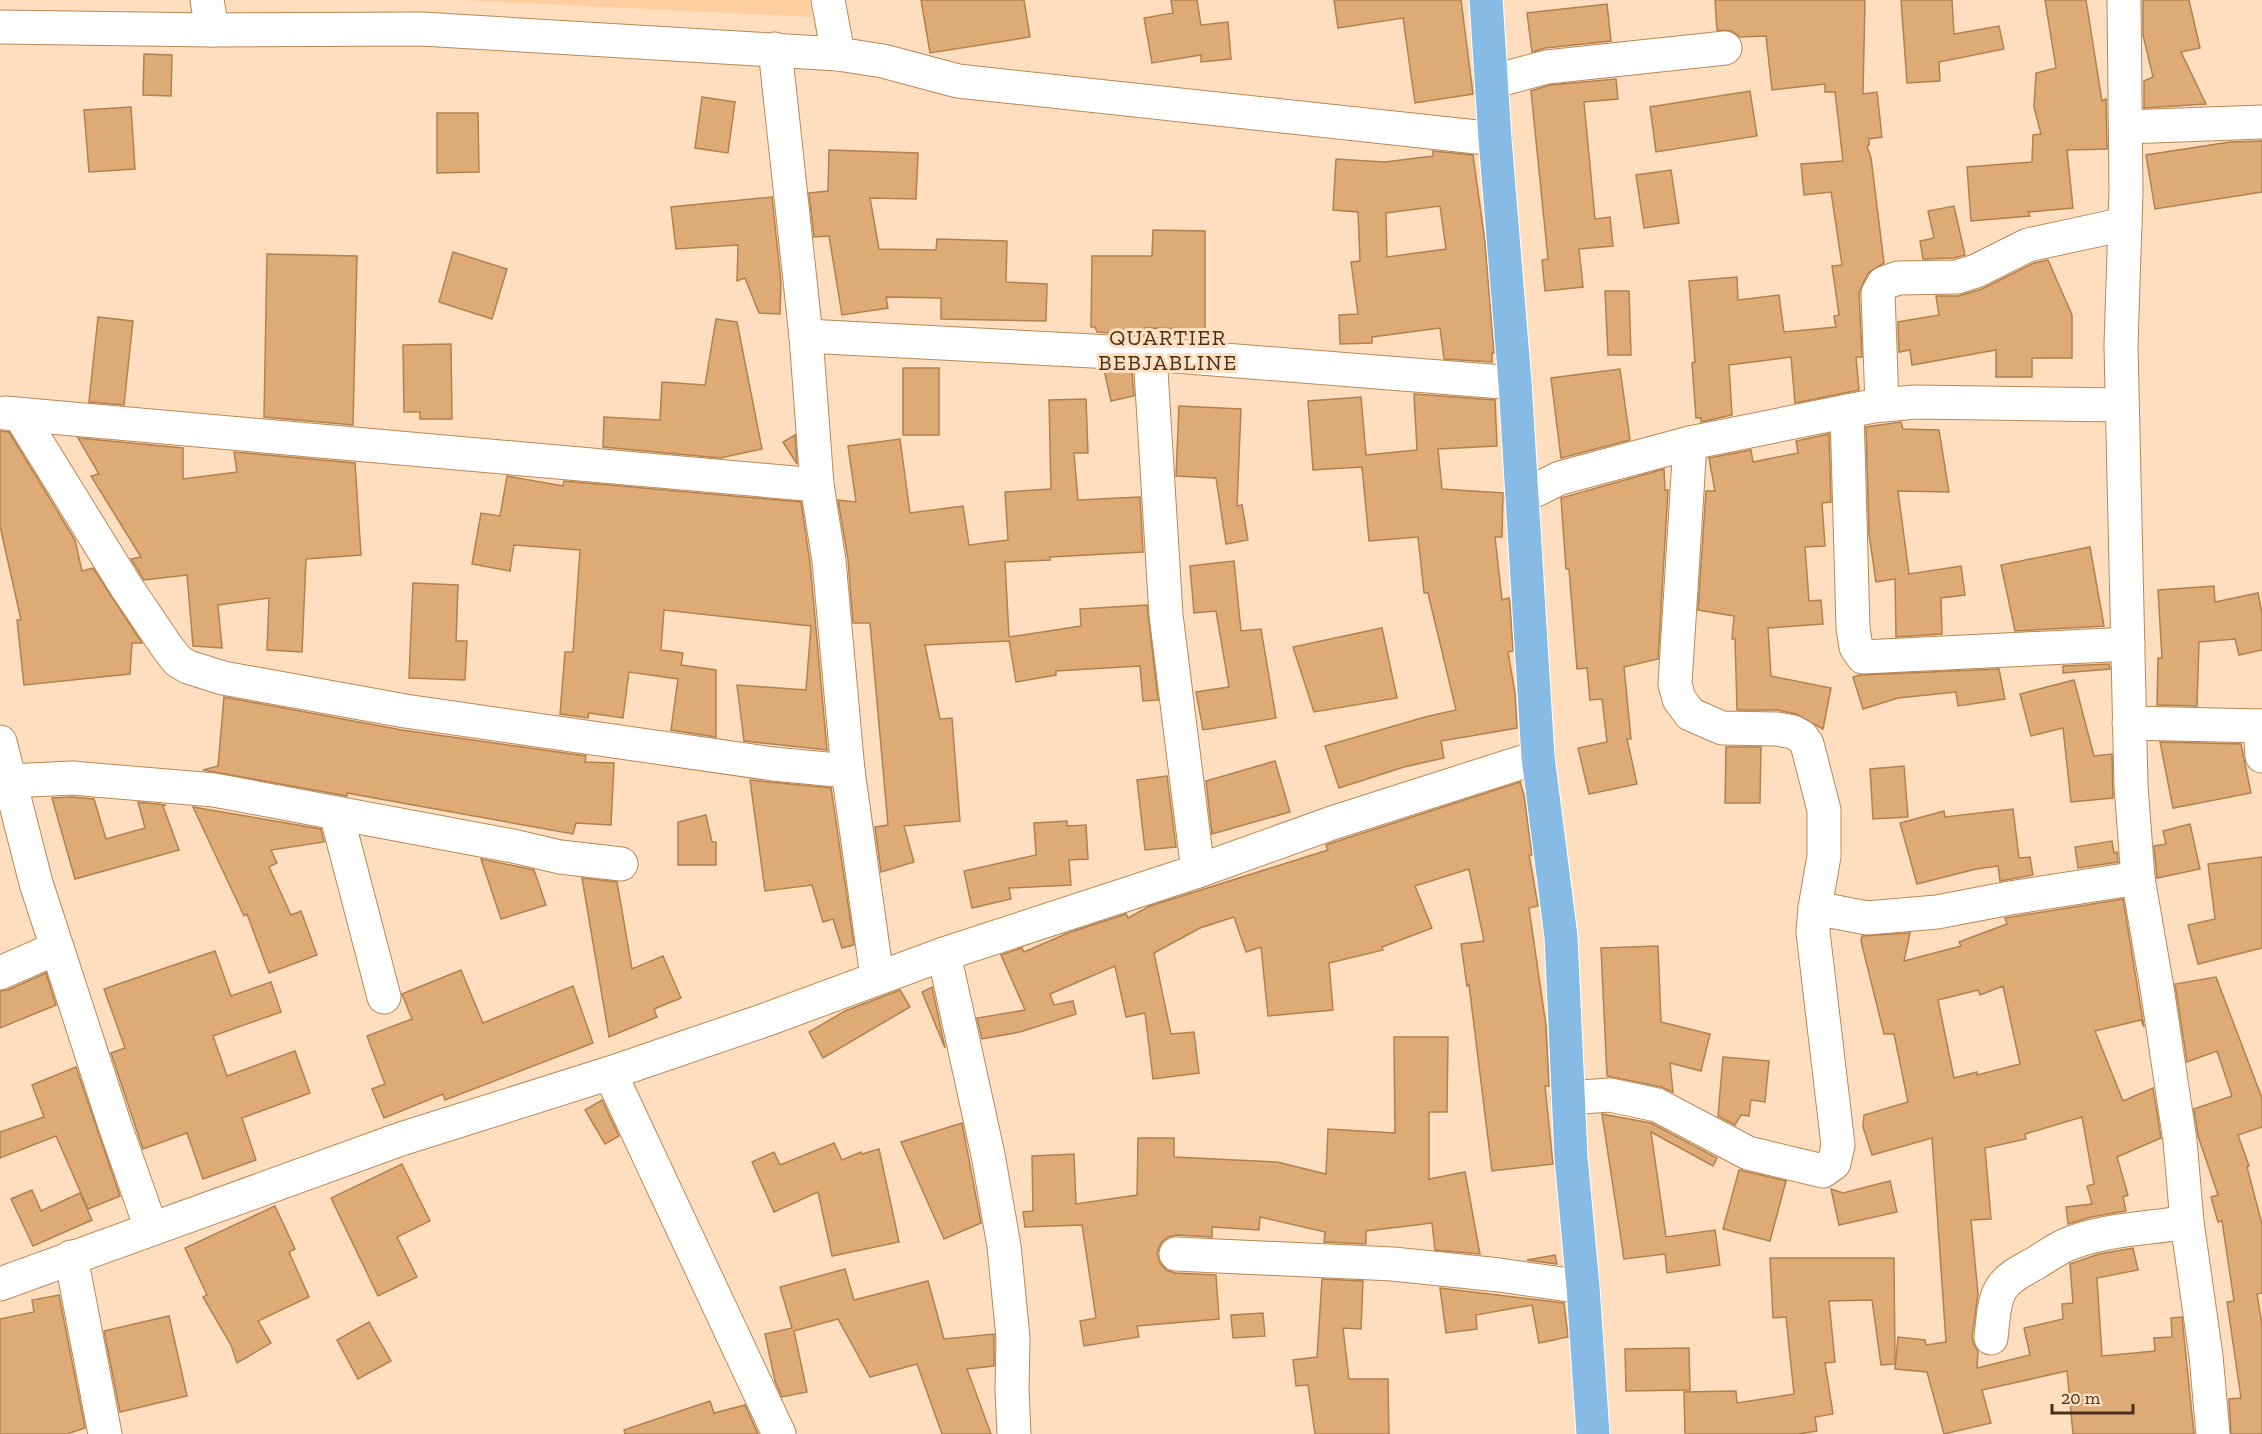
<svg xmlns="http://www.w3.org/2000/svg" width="2262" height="1434" viewBox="0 0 2262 1434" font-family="'Zilla Slab',serif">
	<rect width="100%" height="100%" fill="#ffdebf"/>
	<!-- built -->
	<path fill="#fecea0" d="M460,0H809L812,17Z"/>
	<!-- building -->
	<g fill="#deaa76" stroke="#b3814e" stroke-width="1.5" fill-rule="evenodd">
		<path d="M921,0H1024L1030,37L930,53Z"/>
		<path d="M1171,0H1197L1201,25L1228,22L1231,59L1201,62V55L1152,63L1144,18L1173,13Z"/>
		<path d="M1334,0H1461L1473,94L1415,103L1403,18L1338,28Z"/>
		<path d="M1715,0H1865L1863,94L1877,92L1882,137L1869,139V145L1867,146L1871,158L1884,263L1868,273L1859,293L1862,357H1856L1859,390L1795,403L1791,357L1729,365L1732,415L1701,422V418H1696L1692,363L1695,362L1689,281L1737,277L1738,300L1779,295L1784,332L1836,327L1834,316L1839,315L1832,266L1842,265L1831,192L1804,195L1801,164L1843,161L1835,92H1825V84L1772,90L1766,36L1740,37L1732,31L1717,30Z"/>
		<path d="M1901,0H1952L1954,34L1999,26L2004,49L1939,62L1940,81L1907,83Z"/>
		<path d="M2045,0H2086L2102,101L2106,99L2107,149L2067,150L2073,208L2028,212L2030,216L1971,221L1967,167L2032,162L2033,135L2041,134L2034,107L2036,73L2056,68Z"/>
		<path d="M2143,0H2189L2200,48L2181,52L2206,104L2144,108V81L2153,77L2143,35Z"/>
		<path d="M1607,4L1611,41L1545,48L1532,52L1527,13Z"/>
		<path d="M144,54L172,55L171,96L143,95Z"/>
		<path d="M1616,79L1618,99L1584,102L1595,219L1610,217L1613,246L1579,249L1583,287L1545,291L1542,260L1548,259L1531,91L1550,85Z"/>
		<path d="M1750,91L1757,136L1656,152L1650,107Z"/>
		<path d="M702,97L735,102L728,153L695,148Z"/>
		<path d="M131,107L135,169L89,172L84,110Z"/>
		<path d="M437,113H478L479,172L437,173Z"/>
		<path d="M2262,141V192L2155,209L2146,155L2230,142Z"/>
		<path d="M829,150L918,153L916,199L870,198L879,249L936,250L937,239L1007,241L1006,282L1047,284L1046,321L941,319V298L886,297L888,308L842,315L829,236L814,237L809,193L828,191Z"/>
		<path d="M1433,151L1473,155L1485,242L1494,353H1492V362L1444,359L1440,328L1372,337V343L1340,344L1339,315L1358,314L1351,262L1360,261L1358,212L1333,210L1336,159L1385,162L1433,156ZM1440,206L1446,249L1387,257L1386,213Z"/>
		<path d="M1671,170L1679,223L1644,228L1636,175Z"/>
		<path d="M772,197L781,282L780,314L759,313L745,278L737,281L738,245L676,249L671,207Z"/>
		<path d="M1954,206L1965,255L1954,258L1923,259L1920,241L1934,238L1928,211Z"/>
		<path d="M1153,230L1205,231V329L1144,328L1145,335L1097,332L1095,327H1091L1092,256H1152Z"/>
		<path d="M453,252L507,269L492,319L439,302Z"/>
		<path d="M267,254L357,256L353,425L264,417Z"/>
		<path d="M2048,260L2072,315V358H2032V377H1996V350L1912,365L1910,350L1899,352L1898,322L1939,315L1936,296H1958L1982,289L2034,263Z"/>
		<path d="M1605,291H1629L1631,355H1608Z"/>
		<path d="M98,317L133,321L124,405L89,402Z"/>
		<path d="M716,319L737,322L762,449L720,458L603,447L604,417L660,420L662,382L705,385Z"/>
		<path d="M451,344L452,419H420V412H404L403,345Z"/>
		<rect x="903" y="368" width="36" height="67"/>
		<path d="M1620,369L1630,440L1561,458L1551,378Z"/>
		<path d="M1104,370L1132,372L1134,396L1111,401Z"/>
		<path d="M1414,394L1495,400L1497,446L1438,449L1442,489L1503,493L1502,537H1495L1502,600L1509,598L1510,603L1513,651L1508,652L1515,693L1517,728L1441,741L1444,758L1404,767L1339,788L1325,746L1425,717L1456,710L1428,593H1424L1418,537L1369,541L1362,467L1313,470L1308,401L1361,397L1366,455L1417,450Z"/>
		<path d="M1086,399L1088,453H1074L1078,500L1140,497L1143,552L1050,557V560L1005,562L1009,637L1081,626L1080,609L1147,605L1158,700L1143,701L1140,666L1056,671V675L1016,682L1009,640V641L925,645L940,719L952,718L960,821L904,826L914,862L881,872L875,827L888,825L870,623H853L848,559L838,500L856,502L848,446L900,439L910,513L963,506L969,545L1008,540L1005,492L1051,489L1049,400Z"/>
		<path d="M1179,406L1241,409L1237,506L1242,505L1248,540L1226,544L1216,478L1176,476Z"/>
		<path d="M1901,422L1903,429L1939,430L1949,492L1898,491L1909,574L1961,566L1965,595L1941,598L1942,634L1896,637L1895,579L1876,582L1869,534L1866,427Z"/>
		<path d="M0,431L9,432L75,540L82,571L93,568L142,643H132L130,674L24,685L17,620H21L0,526Z"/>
		<path d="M1829,434L1831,502L1822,503L1825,546L1805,547L1809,601L1821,600L1823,624L1768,628L1771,676L1831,688L1823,729L1796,714L1777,710H1737L1735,639H1732L1734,616L1698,610L1706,491H1715L1709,458L1751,450L1753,462L1798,453L1796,441Z"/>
		<path d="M795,435L797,464L783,442Z"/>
		<path d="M78,438L183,448V479L237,472L234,452L355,463L361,555L306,559L302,652L267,650L269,598L218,605L222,648L193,646L187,575L144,580L131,559L141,557L91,476L99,474Z"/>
		<path d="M1664,469L1665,490H1668L1658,659L1624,667L1631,739H1627L1637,784L1589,794L1578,748L1607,742L1602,699L1590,700L1587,668L1577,669L1569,569H1566L1561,498Z"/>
		<path d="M507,476L563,486L564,481L801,502L810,563L827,750L744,741L737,685L806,690L811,626L664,610L661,650L683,653L681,665L716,670V737L671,730L678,679L629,672L623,718L589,713L588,718L560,714L565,652H573L580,550L514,545L510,571L472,564L481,513L500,516Z"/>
		<path d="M2090,547L2104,626L2015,631L2001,565Z"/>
		<path d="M1234,561L1241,631L1261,629L1276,718L1203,730L1196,692L1229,687L1216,611L1194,613L1190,566Z"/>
		<path d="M413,583L458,585L456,641H467L465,680L409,678Z"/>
		<path d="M2214,586L2215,602L2258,593L2262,613V650L2239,655L2235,639L2199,642L2197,706L2157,705L2158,658H2162L2158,590Z"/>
		<path d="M1382,628L1397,698L1314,712L1293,647Z"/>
		<path d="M2109,664L2110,669L2063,673V666Z"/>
		<path d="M1999,669L2005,699L1958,706L1956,692L1898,698L1863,709L1853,677L1860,675Z"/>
		<path d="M2074,680L2094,756L2112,754L2113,798L2071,802L2063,728L2031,736L2020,694Z"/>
		<path d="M224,697L402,730L586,756L585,762L614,763L611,825L576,823L573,834L347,793V796L203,770L218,766Z"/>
		<path d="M2160,742L2241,744L2251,793L2173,808Z"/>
		<path d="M1726,747H1761L1760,803H1725Z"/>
		<path d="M1275,761L1290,812L1212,834L1206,781Z"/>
		<path d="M1904,766L1908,817L1873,819L1870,769Z"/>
		<path d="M1167,776L1176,847L1145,850L1137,780Z"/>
		<path d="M750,780L831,788L854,945L842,948L833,919L823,922L812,885L765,891Z"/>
		<path d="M1520,782L1524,795L1532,855H1529L1538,906L1529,908L1546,1026L1549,1086H1545L1553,1164L1492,1171L1469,985L1467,986L1461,944L1484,941L1469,869L1415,886L1432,928L1382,947L1383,950L1329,963L1333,1010L1268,1016L1261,947L1246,952L1234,917L1200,928L1154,953L1171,1034L1194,1032L1199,1073L1153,1079L1145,1013L1126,1017L1115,966L1050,994L1054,1005L1073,1001L1076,1014L1020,1032L982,1039L977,1018L1025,1010L1001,955L1022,948L1024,952L1068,933L1126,914L1128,918L1150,906L1328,850L1326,845L1338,841Z"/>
		<path d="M72,797L94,799L106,839L145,828L138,802L166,805L163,806L179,850L75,879L52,798Z"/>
		<path d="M193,807L321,829L324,842L271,850L277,863L269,867L291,915L301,911L317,955L269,973L247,914L244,916Z"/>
		<path d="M2013,809L2019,858L2030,857L2033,875L2000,881L1998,866L1976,869L1917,884L1900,823L1944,811L1945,817Z"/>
		<path d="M706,815L712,842H716V865H678V822Z"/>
		<path d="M1067,821V826L1086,825L1088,859L1069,860L1071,885L1009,888L1011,899L972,908L964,871L1036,855L1034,823Z"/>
		<path d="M2190,824L2200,869L2157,878L2154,846L2166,844L2163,831Z"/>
		<path d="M2112,841L2114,853L2117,852L2118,862L2078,868L2075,847Z"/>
		<path d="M2262,857V948L2198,964L2188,925L2215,919L2208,864Z"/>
		<path d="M481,859L534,870L546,905L501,919Z"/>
		<path d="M582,878L617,882L632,969L663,956L681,998L654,1009L657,1017L609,1037Z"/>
		<path d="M2123,899L2144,1027L2141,1020L2095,1031L2123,1101L2153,1088L2161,1138L2117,1157L2128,1195L2123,1197L2126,1211L2091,1217L2068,1224L2066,1207L2092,1204L2087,1186L2094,1184L2082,1117L2025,1134L2026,1139L1985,1148L1991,1219L1971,1220L1978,1294L1972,1337L1974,1345L1978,1351L1977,1368L2030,1355L2024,1328L2063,1319L2062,1304L2073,1303L2070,1264L2099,1254L2133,1248L2138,1270L2097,1278L2102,1356L2155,1351L2154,1338L2172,1337L2171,1318L2182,1317L2194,1434H2073L2067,1371L1982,1390L1991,1423L1944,1434L1927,1372L1895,1369L1898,1337L1925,1340L1926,1345L1946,1342L1932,1138L1872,1155L1863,1127L1864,1115L1908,1102L1894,1034H1884L1861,941L1862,936L1910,933L1904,961L1961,946L1959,942L2007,924L2005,918ZM2003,986L2020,1064L1977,1075V1072L1954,1078L1938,1000L1978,990L1980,995Z"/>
		<path d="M1658,946L1661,1022L1710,1034L1701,1071L1670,1063L1673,1092L1661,1087L1607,1076L1601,948Z"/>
		<path d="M215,951L231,996L271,982L281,1012L213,1036L227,1076L295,1051L310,1093L242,1118L256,1160L203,1179L187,1133L143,1149L111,1053L125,1048L104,989Z"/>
		<path d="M461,970L483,1023L573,986L593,1043L445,1100L443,1094L384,1118L372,1089L385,1084L367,1036L412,1019L402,994Z"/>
		<path d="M46,973L56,1005L0,1028V991L8,990Z"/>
		<path d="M2216,977L2262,1098V1127L2238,1135L2249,1166L2247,1167L2262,1224V1293L2257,1294L2262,1324V1434H2231L2229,1399L2241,1398L2227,1302L2234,1301L2222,1221L2218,1222L2211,1197L2218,1195L2198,1136L2194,1109L2232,1096L2217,1051L2187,1062L2175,984Z"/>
		<path d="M932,987L945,1048L922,992Z"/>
		<path d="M900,990L910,1007L823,1058L809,1032L845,1011Z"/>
		<path d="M1394,1037H1448L1447,1112H1429V1179L1465,1172L1480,1254L1435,1250L1432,1223L1366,1231V1244L1324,1242L1325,1232L1260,1217L1259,1230L1212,1227V1237L1177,1235L1168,1237L1161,1243L1157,1253L1160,1263L1166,1270L1175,1273L1216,1275L1219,1319L1137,1326L1139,1337L1084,1346L1080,1321L1096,1318L1082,1225L1025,1227L1023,1212L1033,1211L1032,1156L1074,1154L1076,1204L1137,1195L1138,1138H1174V1157L1277,1162L1326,1174L1328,1129L1395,1133Z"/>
		<path d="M1723,1057L1769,1061L1765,1102L1751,1100L1749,1116L1741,1115L1735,1125L1718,1116Z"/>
		<path d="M76,1067L120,1196L88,1209L56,1136L0,1158V1132L44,1117L32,1085Z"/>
		<path d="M602,1100L619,1136L605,1144L585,1110Z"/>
		<path d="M1602,1114L1651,1123L1717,1158L1713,1166L1651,1132L1666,1237L1715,1230L1720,1265L1667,1273L1665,1254L1624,1259Z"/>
		<path d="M962,1123L981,1223L944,1239L901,1142Z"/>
		<path d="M834,1143L842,1160L861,1152L862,1154L879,1149L899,1242L832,1256L818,1192L774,1212L752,1162L774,1152L780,1165Z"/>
		<path d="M402,1164L430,1221L397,1237L417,1277L378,1296L331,1198Z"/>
		<path d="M1739,1170L1786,1181L1770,1241L1723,1229Z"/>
		<path d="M1890,1181L1897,1212L1839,1225L1831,1189L1843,1193Z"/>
		<path d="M32,1190L41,1211L80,1193L92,1220L33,1246L11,1199Z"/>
		<path d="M275,1206L295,1249L289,1252L309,1297L258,1321L271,1343L237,1363L231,1345L203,1297L207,1295L185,1248Z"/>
		<path d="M1555,1255L1557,1264L1527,1260Z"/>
		<path d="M1770,1258H1894L1895,1364L1881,1365L1872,1300L1829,1301L1835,1362L1825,1363L1833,1414L1815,1417L1817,1431L1798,1434H1685L1684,1392L1736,1391L1737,1403L1794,1394L1786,1317L1773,1318Z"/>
		<path d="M845,1269L854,1300L928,1281L944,1339L994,1334V1366L967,1369L991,1434H942L917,1364L870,1377L838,1319L794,1331L807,1392L782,1397L775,1381L765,1334L792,1328L780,1287Z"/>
		<path d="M1322,1279L1363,1281L1361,1329L1343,1328L1349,1379H1388L1389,1434H1315L1308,1385L1296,1386L1293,1360L1317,1357Z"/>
		<path d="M1440,1288L1564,1303L1568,1337L1539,1343L1532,1305L1476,1315L1477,1329L1446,1333Z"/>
		<path d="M59,1295L85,1428L67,1434H0V1319L34,1312L32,1300Z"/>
		<path d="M1263,1313L1265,1336L1233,1338L1231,1315Z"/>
		<path d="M169,1316L187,1396L120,1412L104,1331Z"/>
		<path d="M369,1322L391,1361L358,1379L337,1340Z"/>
		<path d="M1689,1348L1690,1390L1626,1391L1625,1349Z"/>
		<path d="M710,1401L714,1413L745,1405L758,1434H625L624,1430Z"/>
	</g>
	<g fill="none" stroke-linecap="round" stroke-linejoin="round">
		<defs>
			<g id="minor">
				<path d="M207,0L212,30"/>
				<path d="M828,0L838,54"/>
				<path d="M2124,0L2126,192L2121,345L2131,786L2138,878L2157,988L2180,1141L2187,1222L2206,1356L2213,1434"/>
				<path d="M0,27L212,30L422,29L838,54L883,61L958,81L1495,139"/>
				<path d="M775,49L806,336L817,485L829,561L848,771L877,977"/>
				<path d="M1491,82L1547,67L1725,48"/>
				<path d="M2126,127L2262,122"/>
				<path d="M806,336L1150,354L1515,383"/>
				<path d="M1150,354L1166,615L1198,871"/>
				<path d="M1882,405L1878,293L1884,283L1898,278L1957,277L1976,271L2028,245L2125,224"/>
				<path d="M1847,411L1853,628L1856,647L1863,657L2128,644"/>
				<path d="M5,413L817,485"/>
				<path d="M20,415L127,588L167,647L178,661L188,667L223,678L405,711L773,764L848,771"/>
				<path d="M1690,443L1675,684L1679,699L1690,714L1722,728L1777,729L1793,732L1802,737L1807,744L1824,810V856L1815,908L1867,918L1937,912L2010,898L2138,878"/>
				<path d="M1522,497L1560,478L1690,443L1873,406L1915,402L2122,405"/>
				<path d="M2129,723L2262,726"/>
				<path d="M2260,726L2262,756"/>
				<path d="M0,742L36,883L115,1126L151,1228"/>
				<path d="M10,781L72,778L214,790L513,846L560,857L621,864"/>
				<path d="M336,813L384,997"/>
				<path d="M944,954L988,1155L1004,1246L1013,1338L1012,1389L1014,1434"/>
				<path d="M0,973L57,948"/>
				<path d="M610,1073L779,1434"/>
				<path d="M1568,1098L1610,1095L1657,1105L1748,1153L1823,1171L1834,1163L1838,1145L1813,932L1815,908"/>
				<path d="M1176,1254L1393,1264L1499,1275L1583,1287"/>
				<path d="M71,1257L105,1434"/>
				<path d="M0,1284L401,1139L610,1073L765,1020L944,954L1198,871L1332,823L1538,757"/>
				<path d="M1991,1338C1993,1322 1993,1302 2001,1289C2008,1277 2023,1270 2034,1264C2044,1258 2055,1250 2066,1245C2103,1229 2148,1229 2187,1222"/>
			</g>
			<path id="major" d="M1486,0L1495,139L1515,383L1538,757L1561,937L1571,1157L1583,1287L1593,1434"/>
		</defs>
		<!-- minor casing -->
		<use href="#minor" stroke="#ba8855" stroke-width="35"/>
		<!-- major casing -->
		<use href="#major" stroke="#fff" stroke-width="35"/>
		<!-- minor -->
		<use href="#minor" stroke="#fff" stroke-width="33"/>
		<!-- major -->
		<use href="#major" stroke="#85bbe5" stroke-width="33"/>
	</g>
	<g text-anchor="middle" stroke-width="6" stroke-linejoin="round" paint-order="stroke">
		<!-- neighbourhood labels -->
		<g font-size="22" letter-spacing="1.5" fill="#46311b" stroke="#ffdebf">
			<text x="1168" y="345">QUARTIER<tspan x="1168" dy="25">BEBJABLINE</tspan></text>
		</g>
	</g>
	<!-- scale -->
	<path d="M2052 1404v9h81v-9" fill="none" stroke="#46311b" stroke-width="3"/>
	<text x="2061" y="1404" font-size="18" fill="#46311b" stroke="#ffdebf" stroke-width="4.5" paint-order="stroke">20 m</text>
</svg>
